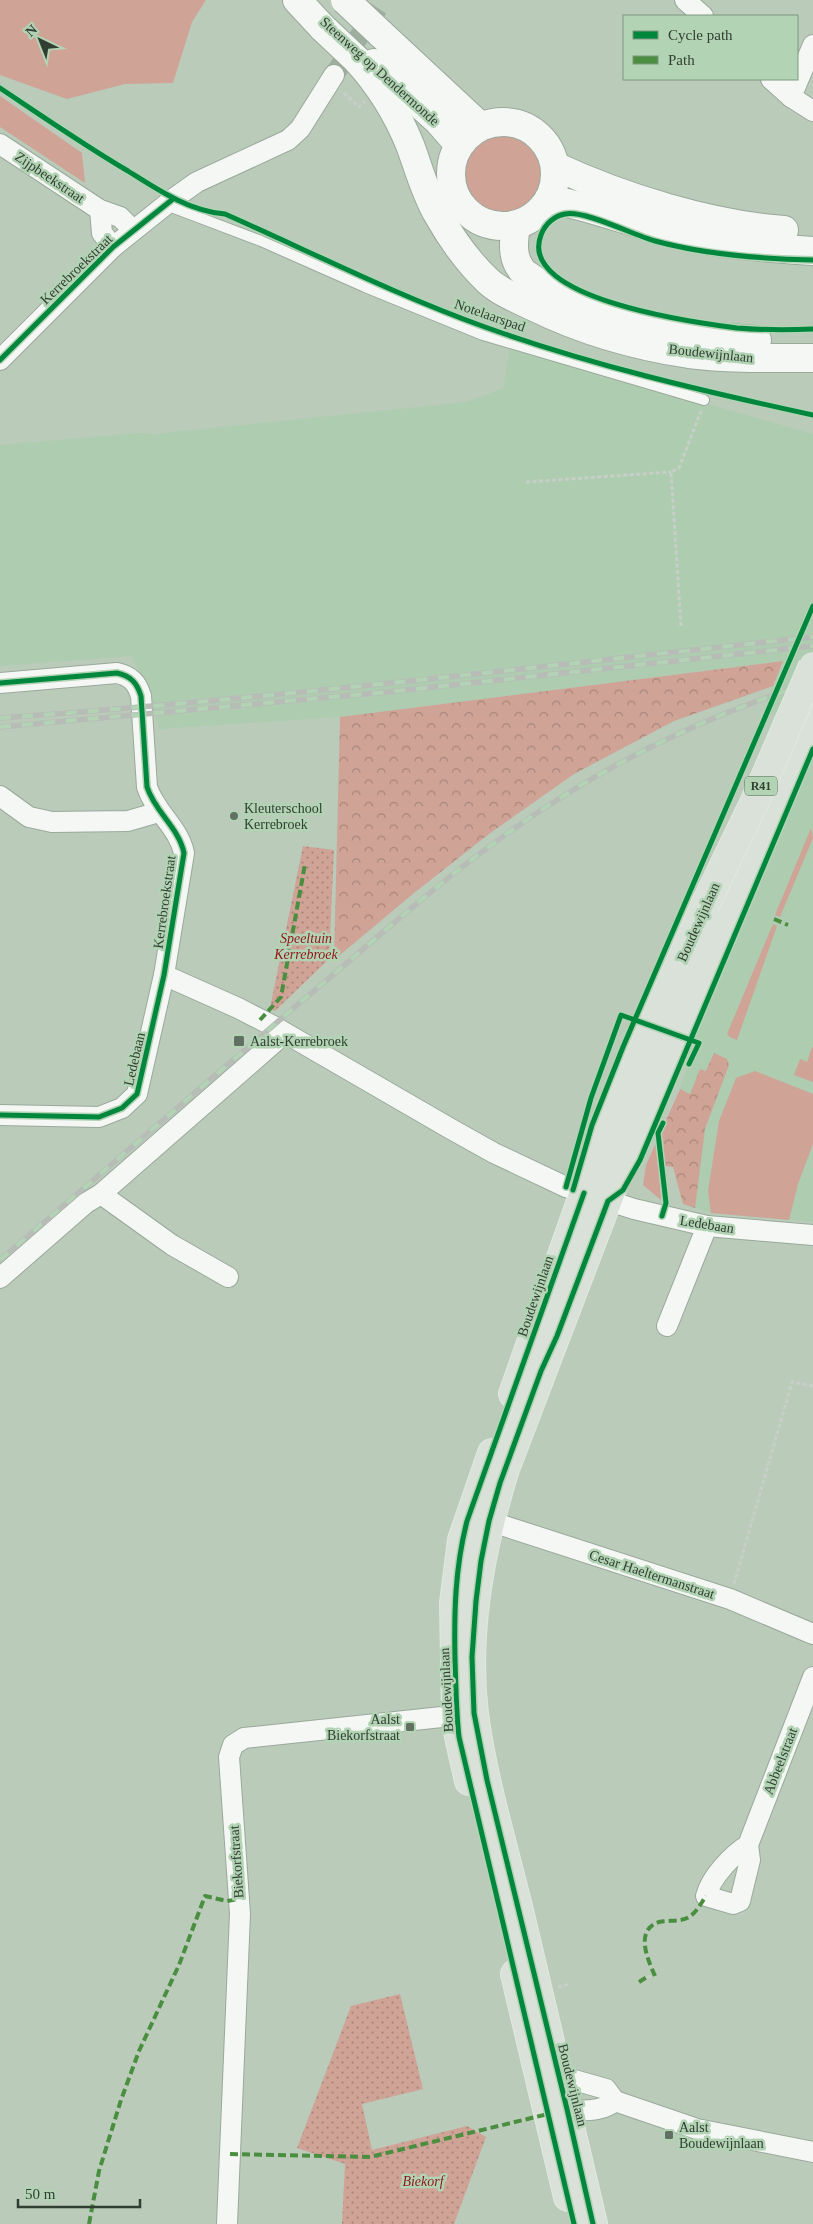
<svg xmlns="http://www.w3.org/2000/svg" width="813" height="2224" viewBox="0 0 813 2224" font-family="'Times New Roman',serif">
	<defs>
		<pattern id="forest-crowns" width="20" height="18" patternUnits="userSpaceOnUse" patternTransform="scale(1.25)"><rect width="20" height="18" fill="#cfa396"/><path d="M2 6a3 3 0 1 1 6 0M12 15a3 3 0 1 1 6 0" fill="none" stroke="#a9867b"/></pattern>
		<pattern id="park-dots" width="8" height="8" patternUnits="userSpaceOnUse" patternTransform="scale(1.25)"><rect width="8" height="8" fill="#cfa396"/><path d="M2 2h.1M6 6h.1" fill="none" stroke="#a9867b" stroke-width="1.8" stroke-linecap="round"/></pattern>
	</defs>
	<rect width="100%" height="100%" fill="#bacbba"/>
	<!-- built -->
	<g fill="#aeccb0">
		<path d="M510,348L813,434V694L761,719L782,661L340,717L160,729L132,656L0,666V445L139,433L154,434L467,402L503,388Z"/>
		<path d="M813,759V1222L711,1213L683,1204L690,1094L680,1089L696,1037Z"/>
	</g>
	<!-- green -->
	<g fill="#cfa396">
		<path d="M0,0H206L192,22L173,83L125,84L67,99L0,75Z"/>
		<path d="M0,96L82,153L85,183L0,127Z"/>
		<circle cx="502" cy="174" r="39"/>
		<path d="M811,828L813,838L780,917L775,915Z"/>
		<path d="M773,924L777,926L737,1040L730,1037L727,1034Z"/>
		<path d="M812,1047L813,1048V1082L794,1075L800,1059L807,1062Z"/>
		<path d="M755,1071L813,1094V1144L798,1184L789,1220L711,1213L708,1191L719,1121L736,1078Z"/>
		<path d="M663,1127L664,1166L660,1182L661,1200L643,1185L646,1165Z"/>
	</g>
	<!-- forest -->
	<g fill="url(#forest-crowns)">
		<path d="M783,661L773,686L674,721L574,774L489,834L414,893L334,960L340,717Z"/>
		<path d="M714,1053L727,1059L729,1065L705,1129L695,1208L683,1204L673,1167L664,1166L663,1127L680,1089L690,1094L700,1069L706,1071Z"/>
	</g>
	<!-- park -->
	<g fill="url(#park-dots)">
		<path d="M303,846L334,850L329,959L275,1011L270,1008Z"/>
		<path d="M400,1994L423,2089L362,2104L372,2150L467,2126L486,2137L454,2224H342L345,2164L297,2148L351,2006Z"/>
	</g>
	<g fill="none" stroke-linecap="round" stroke-linejoin="round">
		<!-- street-tunnel -->
		<path stroke="#9faf9f" stroke-width="20" stroke-dasharray="20 10" stroke-linecap="butt" d="M334,75L383,0"/>
		<defs>
			<path id="lane" d="M166,205L261,241L365,287L483,335L704,400"/>
			<g id="street">
				<path d="M685,0L703,16"/>
				<path d="M771,79L791,97L813,111"/>
				<path d="M791,97L813,45"/>
				<path d="M0,144L100,210L120,217L133,230"/>
				<path d="M100,210L102,233L113,247"/>
				<path d="M0,360L113,247L173,199L197,182L288,140L300,129L334,75"/>
				<path d="M0,683L117,673C131,676 137,683 141,696L147,787C155,812 179,828 184,853L164,975L137,1094L122,1108L99,1117L0,1115"/>
				<path d="M0,796L29,817L52,822L128,821L159,812"/>
				<path d="M164,975L238,1008L273,1026L451,1129L494,1153L566,1187L634,1209L707,1226L813,1235"/>
				<path d="M101,1194L172,1245L228,1277"/>
				<path d="M0,1278L86,1203L101,1194L285,1033"/>
				<path d="M667,1326L707,1226"/>
				<path d="M489,1521L730,1599L813,1634"/>
				<path d="M748,1845C732,1855 711,1877 706,1896L733,1904L740,1901L750,1860L748,1845L813,1677"/>
				<path d="M560,2081L574,2080L606,2089L615,2101L697,2129L813,2152"/>
				<path d="M555,2113C574,2108 599,2115 615,2101"/>
				<path d="M227,2224L240,1914L229,1757L233,1745L244,1738L470,1714"/>
			</g>
			<g id="secondary">
				<path d="M297,0L323,28"/>
				<path d="M380,33L480,126"/>
				<path d="M356,59C379,84 397,113 410,145C419,169 425,193 438,215C451,238 468,262 488,281C500,292 519,300 534,307C581,330 636,346 689,354C729,359 772,358 813,358"/>
				<path d="M374,63L439,122L459,145"/>
				<circle cx="503" cy="174" r="52"/>
				<path d="M555,166C622,197 710,225 784,230"/>
				<path d="M549,199C594,207 636,225 681,235C722,245 771,248 813,251"/>
				<path d="M516,225C514,239 511,256 521,269C524,274 531,277 536,281C586,316 695,338 757,340"/>
			</g>
			<g id="primary">
				<path d="M513,1394L598,1153L705,905"/>
				<path d="M469,1781L459,1737L456,1715L454,1603L462,1540L492,1453"/>
				<path d="M515,1974L568,2197"/>
				<path d="M593,2224C568,2121 545,2018 520,1915C504,1848 483,1782 474,1714C464,1633 481,1546 505,1469L636,1126L813,712"/>
			</g>
		</defs>
		<!-- lane casing -->
		<use href="#lane" stroke="#9aa99b" stroke-width="12"/>
		<!-- street casing -->
		<use href="#street" stroke="#9aa99b" stroke-width="22"/>
		<!-- secondary casing -->
		<use href="#secondary" stroke="#9aa99b" stroke-width="30"/>
		<!-- primary casing -->
		<use href="#primary" stroke="#e0e8e0" stroke-width="30"/>
		<!-- path -->
		<g stroke="#c8cec8" stroke-width="3" stroke-dasharray="4 2.5" stroke-linecap="butt">
			<path d="M344,93L359,107L365,101"/>
			<path d="M526,482L671,472"/>
			<path d="M681,626L671,472L679,468L701,411"/>
			<path d="M734,1584L792,1382L813,1386"/>
			<path d="M647,1977L655,1976"/>
			<path d="M558,1987L570,1984"/>
		</g>
		<!-- lane -->
		<use href="#lane" stroke="#f5f7f5" stroke-width="10"/>
		<!-- street -->
		<use href="#street" stroke="#f5f7f5" stroke-width="20"/>
		<!-- secondary -->
		<use href="#secondary" stroke="#f5f7f5" stroke-width="28"/>
		<!-- primary -->
		<use href="#primary" stroke="#d9e1d9" stroke-width="28"/>
		<defs>
			<g id="rail">
				<path d="M0,718C272,699 542,666 813,637"/>
				<path d="M0,727L388,692L813,646"/>
				<path d="M0,1260C101,1173 202,1087 303,1000C373,942 440,880 515,828C606,764 707,715 813,682"/>
			</g>
		</defs>
		<!-- rail casing -->
		<use href="#rail" stroke="#b7bcb7" stroke-width="5.5"/>
		<!-- rail -->
		<use href="#rail" stroke="#b2d3b4" stroke-width="4" stroke-dasharray="11" stroke-linecap="butt"/>
		<defs>
			<g id="secondary-bridge">
				<path d="M345,0L380,33"/>
				<path d="M323,28L356,59"/>
			</g>
			<path id="primary-bridge" d="M705,905L754,803L813,666"/>
		</defs>
		<!-- secondary-bridge casing -->
		<use href="#secondary-bridge" stroke="#9aa99b" stroke-width="30" stroke-linecap="butt"/>
		<!-- primary-bridge casing -->
		<use href="#primary-bridge" stroke="#e0e8e0" stroke-width="30" stroke-linecap="butt"/>
		<!-- secondary-bridge -->
		<use href="#secondary-bridge" stroke="#f5f7f5" stroke-width="28"/>
		<!-- primary-bridge -->
		<use href="#primary-bridge" stroke="#d9e1d9" stroke-width="28"/>
		<!-- quiet -->
		<g stroke="#4a8e40" stroke-width="4" stroke-dasharray="8 4" stroke-linecap="butt">
			<path d="M774,919L788,925"/>
			<path d="M260,1020L281,997L305,864"/>
			<path d="M655,1976C648,1960 634,1930 659,1922C668,1920 681,1922 689,1917C697,1912 701,1903 706,1896"/>
			<path d="M639,1982L647,1977"/>
			<path d="M230,2154L370,2157L548,2114"/>
			<path d="M89,2224L99,2171L121,2100L139,2051L179,1965L205,1896L227,1901L239,1899"/>
		</g>
		<defs>
			<g id="cycleway">
				<path d="M0,88C42,116 84,145 128,171C158,190 189,211 225,214C311,252 396,295 485,327C591,365 702,391 813,415"/>
				<path d="M813,260C764,259 703,254 655,241C633,235 585,210 565,214C554,216 545,224 541,235C516,299 698,323 737,328C762,330 788,330 813,329"/>
				<path d="M0,360L113,247L173,199"/>
				<path d="M0,683L117,673C131,676 137,683 141,696L147,787C155,812 179,828 184,853L164,975L137,1094L122,1108L99,1117L0,1115"/>
				<path d="M566,1187L591,1098L621,1015L699,1043L689,1064"/>
				<path d="M573,1190L592,1125L623,1047L813,606"/>
				<path d="M662,1216L666,1203L658,1133L663,1123"/>
				<path d="M574,2224L459,1737C456,1711 456,1686 455,1660C454,1612 455,1568 467,1521L584,1193"/>
				<path d="M593,2224L567,2109L487,1780L474,1713L472,1657L476,1601L481,1561L489,1521L500,1483L541,1371L557,1336L608,1201L623,1190L640,1160L813,749"/>
			</g>
		</defs>
		<!-- cycleway casing -->
		<use href="#cycleway" stroke="#b2d3b4" stroke-width="8"/>
		<!-- cycleway -->
		<use href="#cycleway" stroke="#00873e" stroke-width="5"/>
	</g>
	<!-- markers -->
	<g fill="#617062" stroke="#b2d3b4" stroke-width="2">
		<circle cx="234" cy="816" r="5"/>
		<rect x="233" y="1035" width="12" height="12" rx="2.5"/>
		<rect x="405" y="1722" width="10" height="10" rx="2.5"/>
		<rect x="664" y="2130" width="10" height="10" rx="2.5"/>
	</g>
	<g text-anchor="middle" stroke-width="5" stroke-linejoin="round" paint-order="stroke">
		<!-- shield labels -->
		<rect fill="#b2d3b4" stroke="#586b59" stroke-width="1" x="745" y="776.5" width="32" height="19" rx="4"/>
		<g font-size="12" font-weight="bold" fill="#313f32">
			<text x="761" y="790">R41</text>
		</g>
		<!-- street labels -->
		<g font-size="14" fill="#313f32" stroke="#b2d3b4">
			<text transform="translate(380 71) rotate(42)" y="5">Steenweg op Dendermonde</text>
			<text transform="translate(50 177) rotate(34)" y="5">Zijpbeekstraat</text>
			<text transform="translate(76 269) rotate(-44)" y="5">Kerrebroekstraat</text>
			<text transform="translate(490 315) rotate(19)" y="5">Notelaarspad</text>
			<text transform="translate(711 353) rotate(6)" y="5">Boudewijnlaan</text>
			<text transform="translate(164 902) rotate(-82)" y="5">Kerrebroekstraat</text>
			<text transform="translate(698 922) rotate(-66)" y="5">Boudewijnlaan</text>
			<text transform="translate(134 1059) rotate(-77)" y="5">Ledebaan</text>
			<text transform="translate(707 1224) rotate(9)" y="5">Ledebaan</text>
			<text transform="translate(535 1296) rotate(-71)" y="5">Boudewijnlaan</text>
			<text transform="translate(652 1574) rotate(18)" y="5">Cesar Haeltermanstraat</text>
			<text transform="translate(446 1690) rotate(-93)" y="5">Boudewijnlaan</text>
			<text transform="translate(780 1761) rotate(-69)" y="5">Abbeelstraat</text>
			<text transform="translate(236 1862) rotate(-94)" y="5">Biekorfstraat</text>
			<text transform="translate(573 2085) rotate(76)" y="5">Boudewijnlaan</text>
		</g>
		<!-- poi labels -->
		<g font-size="14" fill="#313f32" stroke="#b2d3b4" text-anchor="start">
			<text x="244" y="813">Kleuterschool<tspan x="244" dy="16">Kerrebroek</tspan></text>
			<text x="250" y="1046">Aalst-Kerrebroek</text>
			<text x="400" y="1724" text-anchor="end">Aalst<tspan x="400" dy="16">Biekorfstraat</tspan></text>
			<text x="679" y="2132">Aalst<tspan x="679" dy="16">Boudewijnlaan</tspan></text>
		</g>
		<!-- park labels -->
		<g font-size="14" font-style="italic" fill="#921518" stroke="#b2d3b4">
			<text x="306" y="943">Speeltuin<tspan x="306" dy="16">Kerrebroek</tspan></text>
			<text x="423" y="2186">Biekorf</text>
		</g>
	</g>
	<!-- legend -->
	<rect x="623" y="15" width="175" height="65" fill="#b2d3b4" stroke="#7e9880"/>
	<rect x="633" y="31" width="25" height="8" fill="#00873e" stroke="#7e9880"/>
	<text x="668" y="40" font-size="15" fill="#313f32">Cycle path</text>
	<rect x="633" y="56" width="25" height="8" fill="#4a8e40" stroke="#7e9880"/>
	<text x="668" y="65" font-size="15" fill="#313f32">Path</text>
	<!-- north arrow -->
	<g transform="translate(40 40) rotate(317)" stroke="#b2d3b4" stroke-width="4" paint-order="stroke">
	<path d="M0-4L9 19L0 12L-9 19Z" fill="#313f32"/>
	<text y="-8" font-size="14" font-weight="bold" text-anchor="middle" fill="#313f32">N</text>
	</g>
	<!-- scale -->
	<path d="M18 2199v8h122v-8" fill="none" stroke="#313f32" stroke-width="2.5"/>
	<text x="25" y="2199" font-size="15" fill="#313f32" stroke="#b2d3b4" stroke-width="4" paint-order="stroke">50 m</text>
</svg>
